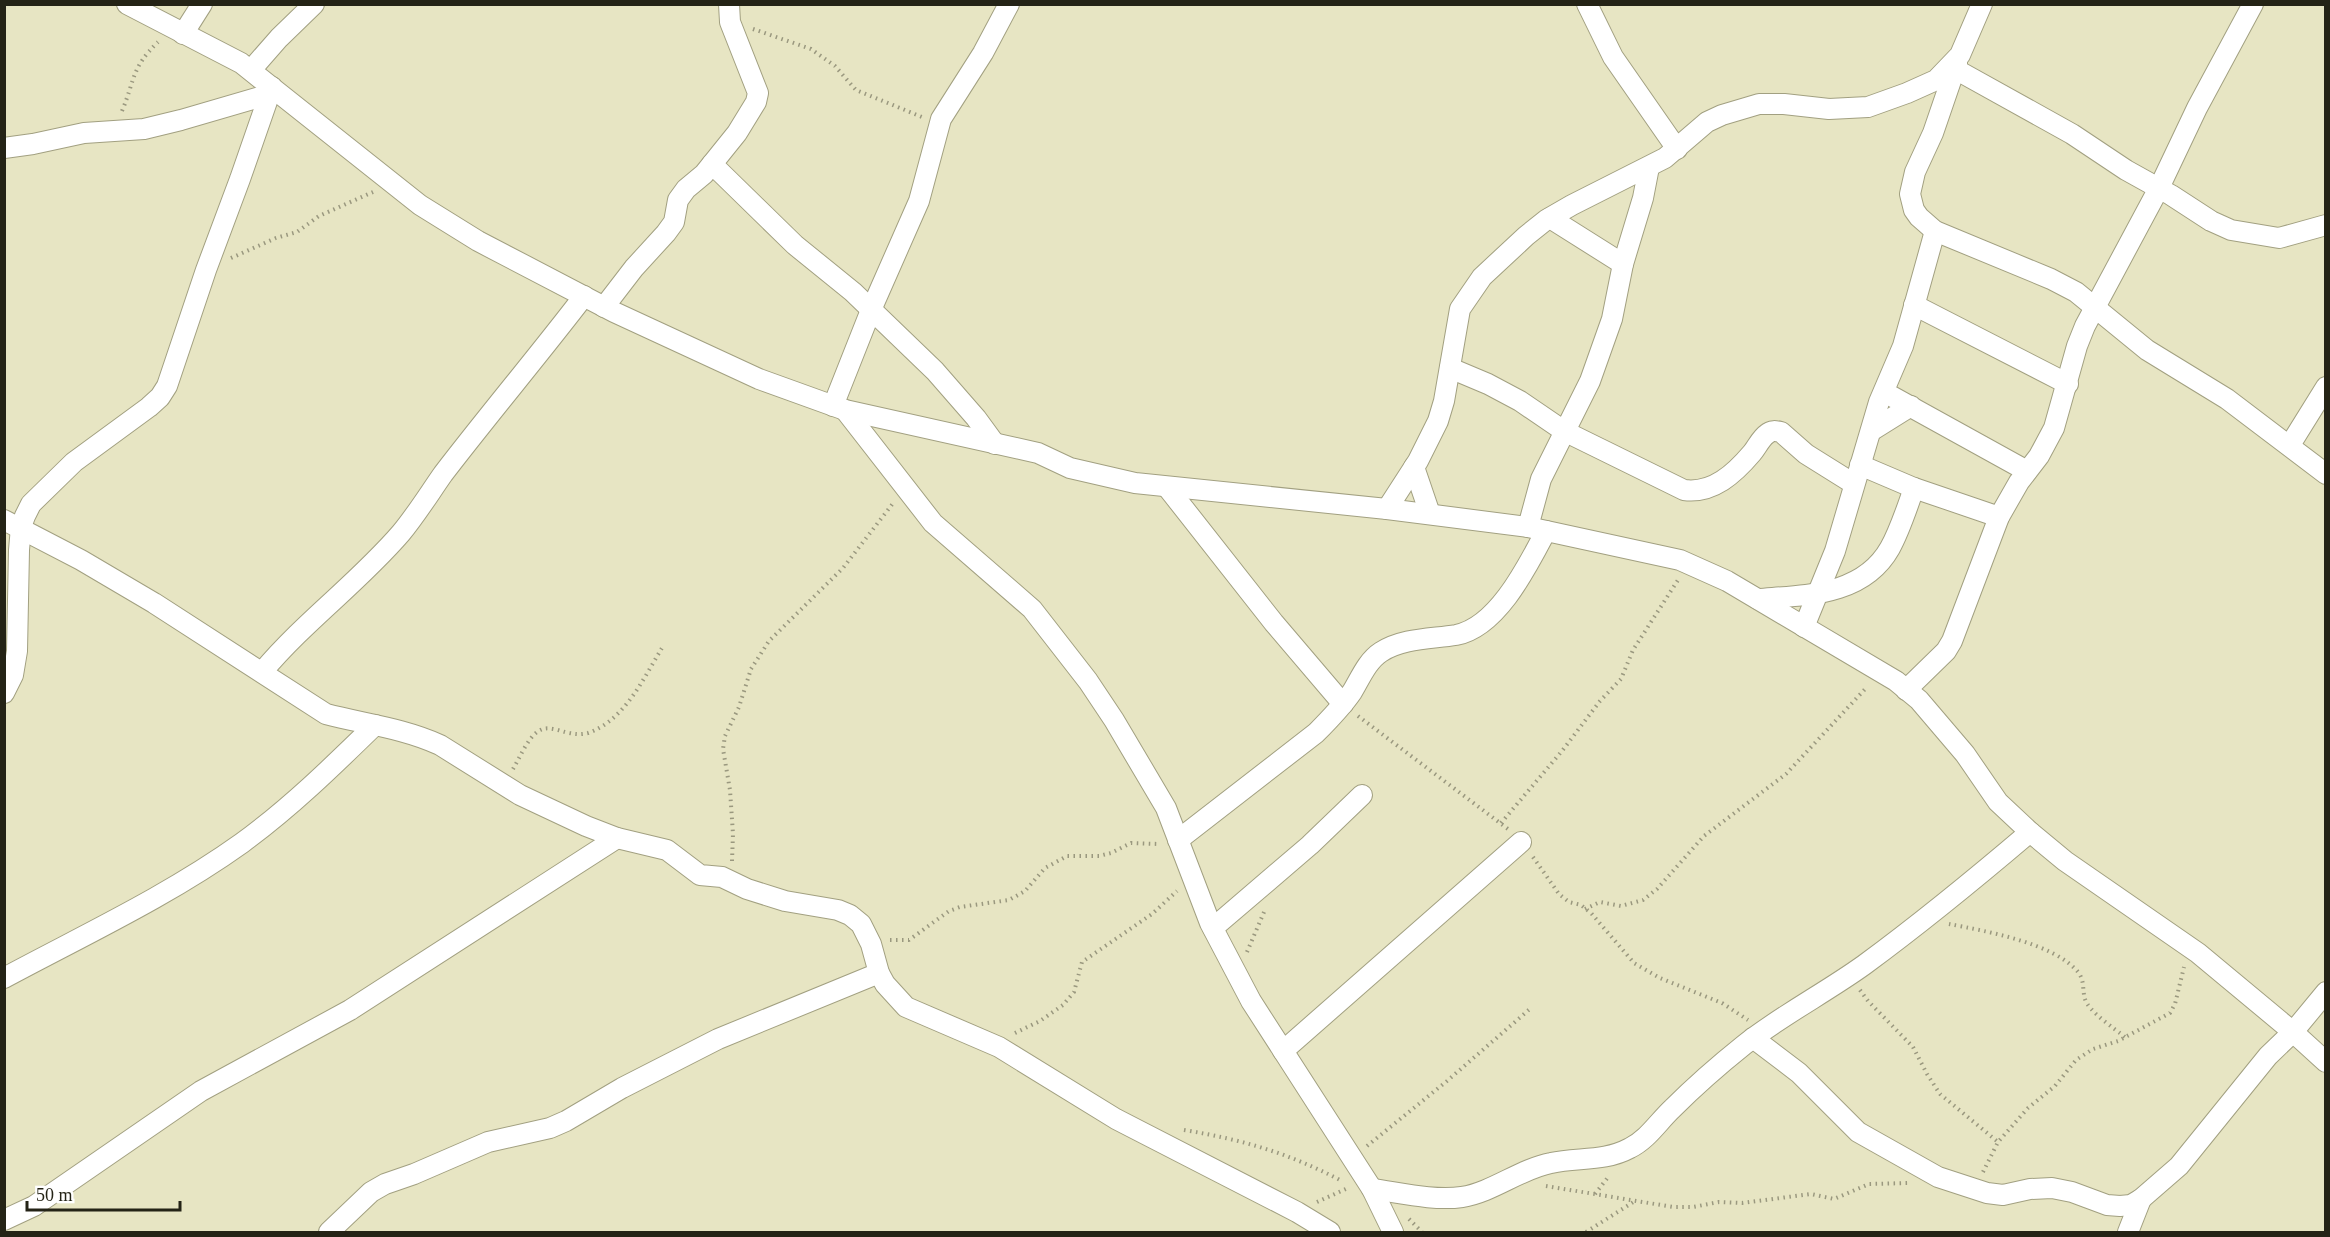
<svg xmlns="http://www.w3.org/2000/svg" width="2330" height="1237" viewBox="0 0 2330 1237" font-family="Georgia,serif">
	<rect width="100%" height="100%" fill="#e7e5c3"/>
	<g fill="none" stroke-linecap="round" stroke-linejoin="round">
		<defs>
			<g id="street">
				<path d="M127,4L241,63L420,205L478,241L614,312L759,379L845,410L1038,453L1070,468L1135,483L1387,509L1528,527L1680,560L1727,581L1896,681L1919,700L1965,754L1998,802L2030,832L2065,861L2198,953L2293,1032L2326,1062"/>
				<path d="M1587,4L1613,57L1677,149"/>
				<path d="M183,34L202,4"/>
				<path d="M1957,63L1933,133L1915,172L1910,194L1914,210L1919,217L1935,231L2051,279L2076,292L2147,350L2227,399L2326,474"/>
				<path d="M1955,69L2072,134L2126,170L2171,195L2211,221L2231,230L2279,238L2326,225"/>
				<path d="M251,70L279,38L314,4"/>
				<path d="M4,148L33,144L84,133L144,129L181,120L270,94"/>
				<path d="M712,164L795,245L853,292L935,371L976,418L995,444"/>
				<path d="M1550,218L1623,264"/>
				<path d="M1914,305L2068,384"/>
				<path d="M604,307L634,268L666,233L674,222L678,200L686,189L704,174L737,133L756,102L758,93L730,22L729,4"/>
				<path d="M1450,368L1488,384L1520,401L1564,431L1684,490C1713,494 1735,473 1752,453C1757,447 1761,438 1767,434C1771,430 1776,431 1781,432L1806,454L1854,484"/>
				<path d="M1884,392L2027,471"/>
				<path d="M833,406L871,310L919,201L941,119L983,53L1009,4"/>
				<path d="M845,410L933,523L1032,609L1088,681L1114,720L1166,808L1210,923L1251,1001L1372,1189L1393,1232"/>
				<path d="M1871,431L1911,406"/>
				<path d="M2290,445L2326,387"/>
				<path d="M1860,465L1914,488L1999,517"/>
				<path d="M1414,467L1430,514"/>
				<path d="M1167,487L1274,623L1343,704"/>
				<path d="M1387,509L1418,461L1438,421L1444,401L1460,309L1482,277L1526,236L1546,220L1572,205L1665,158L1707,122L1722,115L1759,104H1784L1829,109L1868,107L1907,93L1936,80L1960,55L1982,4"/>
				<path d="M4,520L81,560L154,603L326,714C364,724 403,728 440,745L520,795L586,826L617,838L667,850L700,875L722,877L747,889L785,901L838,910L850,915L861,924L871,944L879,973L885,984L906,1007L999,1047L1116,1119L1297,1212L1330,1232"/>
				<path d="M1528,527L1541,479L1590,381L1612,319L1623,264L1643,198L1649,167"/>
				<path d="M1758,599C1806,595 1863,596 1890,548C1900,530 1907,508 1914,488"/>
				<path d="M1804,627L1835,551L1879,402L1903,346L1935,231"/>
				<path d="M263,671C305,621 358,583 401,533C416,515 429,494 443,474C489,414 538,356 584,296"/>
				<path d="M1906,690L1946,651L1952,641L1999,517L2019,482L2039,456L2054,428L2077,346L2085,326L2159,188L2197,108L2253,4"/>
				<path d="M4,693L13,675L17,651L19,550L21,527L25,516L31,504L74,462L149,407L160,397L167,386L206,270L240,179L272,87"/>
				<path d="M1178,840L1316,733C1329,720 1341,708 1352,692C1360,679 1367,661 1381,652C1403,638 1431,639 1456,635C1498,627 1528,565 1546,531"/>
				<path d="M1213,928L1310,845L1362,795"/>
				<path d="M4,978C84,935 168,896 242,843C290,808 333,766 375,725"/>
				<path d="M1753,1038L1799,1073L1858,1132L1938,1177L1987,1193L2003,1195L2030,1189L2052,1188L2072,1192L2107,1205L2120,1206L2131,1205L2141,1199L2179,1166L2268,1056L2293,1032L2326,992"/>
				<path d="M1283,1051L1521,842"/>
				<path d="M1372,1189C1401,1193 1434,1201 1462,1197C1493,1192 1520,1169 1551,1163C1578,1157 1604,1162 1630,1148C1648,1139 1658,1122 1673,1108C1695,1086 1719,1065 1744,1045C1782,1015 1825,993 1864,965C1921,923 1976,878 2030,832"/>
				<path d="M4,1220L34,1206L201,1091L350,1010L617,838"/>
				<path d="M329,1232L371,1192L385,1184L414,1174L488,1142L550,1128L566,1121L622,1088L718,1039L879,973"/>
				<path d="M2128,1232L2141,1199"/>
			</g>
		</defs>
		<!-- street casing -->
		<use href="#street" stroke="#a2a081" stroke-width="22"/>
		<!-- path -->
		<g stroke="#9a987f" stroke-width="4" stroke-dasharray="1.5 4.5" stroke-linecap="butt">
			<path d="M753,29L811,49L835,66L856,90L922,117"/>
			<path d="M122,111C135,80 131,68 158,42"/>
			<path d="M231,258L276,238L297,232L319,216L373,192"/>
			<path d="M1358,716L1508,829"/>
			<path d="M513,769C520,758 529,733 543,729C549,727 558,730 565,732C573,734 580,735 588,733C625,720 643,679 662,648"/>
			<path d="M1501,823L1562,751L1600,701L1621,679L1633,650L1678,580"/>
			<path d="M1533,857L1559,894L1569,902L1581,905L1591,913L1634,963L1660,978L1722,1003L1748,1020"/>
			<path d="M732,861L733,834L730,790L723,749L725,736L739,707L751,669L769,641L843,568L894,502"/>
			<path d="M1585,909L1600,902L1621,906L1643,900L1657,889L1704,836L1786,774L1867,687"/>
			<path d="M1949,924C1985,931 2054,943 2078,972C2085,981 2082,989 2085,999C2088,1011 2115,1029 2125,1037"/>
			<path d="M890,940H909L949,911L960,907L1009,900L1025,891L1045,868L1067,856H1099L1111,853L1131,843L1159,844"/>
			<path d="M1247,952L1264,912"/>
			<path d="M1860,990L1868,1001L1913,1047L1927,1074L1940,1094L1998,1142"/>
			<path d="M1015,1033L1040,1021L1063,1005L1074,992L1082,962L1152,914L1177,891"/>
			<path d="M1184,1130C1244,1140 1288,1153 1342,1181"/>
			<path d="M1367,1146L1447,1081L1531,1008"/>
			<path d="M1983,1172L1998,1142L2028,1108L2055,1086L2076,1060L2093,1049L2118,1041L2170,1013L2175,1004L2184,967"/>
			<path d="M1546,1186L1673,1207H1693L1719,1202L1742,1203L1811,1194L1834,1199L1869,1184L1909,1183"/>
			<path d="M1595,1194L1609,1176"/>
			<path d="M1317,1202L1348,1188"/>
			<path d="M1409,1219L1422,1232"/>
			<path d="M1586,1232L1635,1201"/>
		</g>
		<!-- street -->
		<use href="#street" stroke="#fff" stroke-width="20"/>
	</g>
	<!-- border -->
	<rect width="2330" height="1237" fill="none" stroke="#242316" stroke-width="12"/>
	<!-- scale -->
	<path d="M27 1201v9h153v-9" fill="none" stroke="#242316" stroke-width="3"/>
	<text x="36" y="1201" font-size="18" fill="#242316" stroke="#ffffff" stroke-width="4.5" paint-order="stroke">50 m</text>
</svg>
